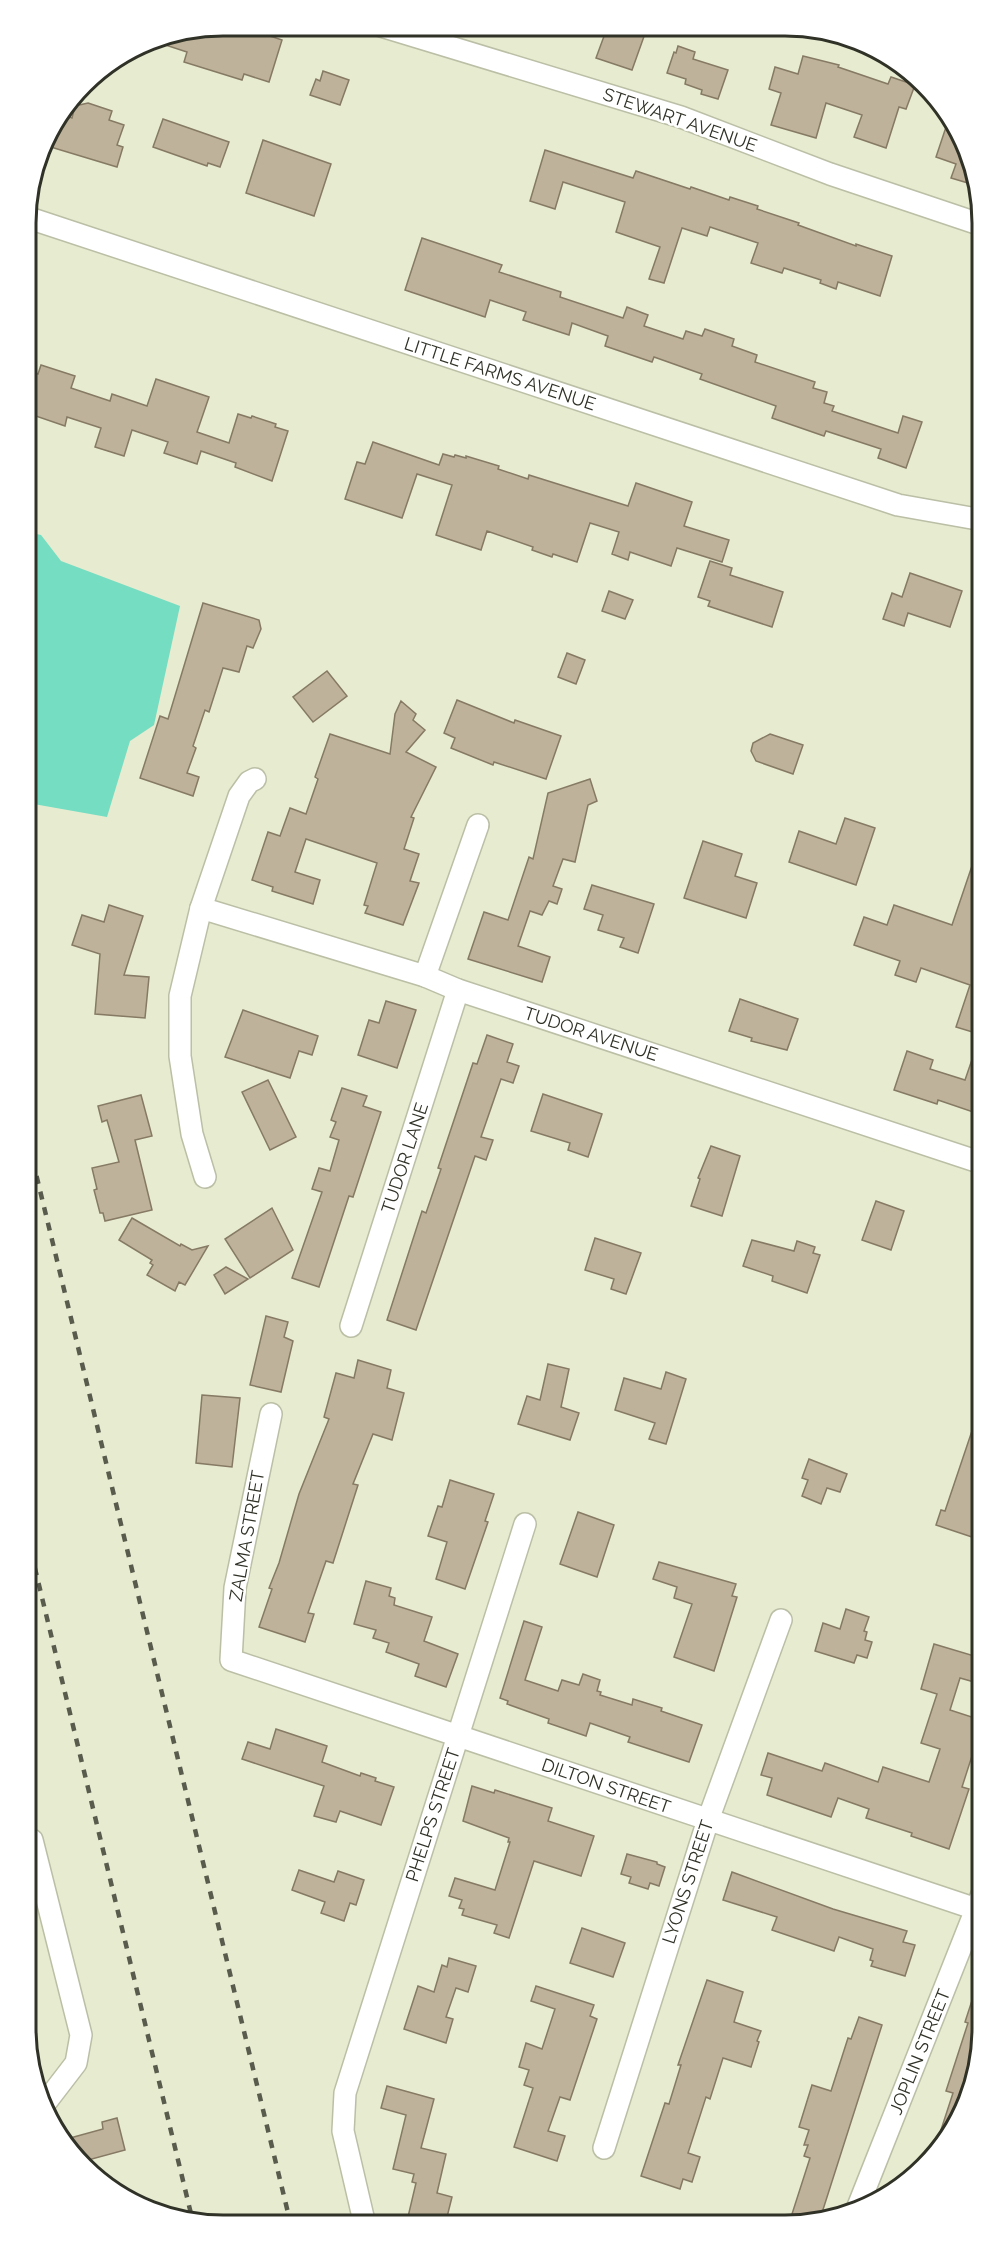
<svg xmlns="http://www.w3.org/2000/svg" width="1008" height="2251" viewBox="0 0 1008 2251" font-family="Raleway,sans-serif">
	<rect width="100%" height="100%" fill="#e7ebd0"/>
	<!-- water -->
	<path fill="#75ddc1" d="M27,532L41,535L61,561L180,606L154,725L130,741L107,817L28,803Z"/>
	<!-- building -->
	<g fill="#beb29a" stroke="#867a64" stroke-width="1.5">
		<path d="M222,26L243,33L244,27L282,40L269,82L244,74L242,80L184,62L187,52L150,40Z"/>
		<path d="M607,28H647L632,70L596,58Z"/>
		<path d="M678,46L695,52L693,59L728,70L718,99L701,94L702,90L685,84L686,79L667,73L674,52L676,53Z"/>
		<path d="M803,56L839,65L838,67L888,84L891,77L915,85L906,109L899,107L886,148L854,137L862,115L826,103L816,138L771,125L781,93L769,89L775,67L798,74Z"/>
		<path d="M323,71L349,80L340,105L310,95L316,79L320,81Z"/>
		<path d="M88,103L112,111L109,120L124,125L117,145L123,147L117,167L44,145L46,135L62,114L72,118L75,106Z"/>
		<path d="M950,115L975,171L973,170L968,183L951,178L956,164L936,157Z"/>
		<path d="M163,119L229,142L220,167L208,163L207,166L153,147Z"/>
		<path d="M263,140L331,164L314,216L246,193Z"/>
		<path d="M545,150L633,178L636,171L690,189L691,187L729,200L730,197L758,206L757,209L799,223L798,225L856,246V244L892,256L880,296L838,282L836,289L820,283L821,280L784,268L782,273L751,263L758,243L710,227L707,236L682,228L664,283L649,279L660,247L616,232L625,202L563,182L555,209L530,201Z"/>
		<path d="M422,238L502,265L499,272L561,292L560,297L623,318L627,307L648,315L644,326L683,339L686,331L702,336L705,329L734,339L732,346L757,355L755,362L815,382L813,388L827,392L824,403L834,406L832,411L898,433L903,416L922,422L906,468L878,458L881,449L826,431L824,436L772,418L776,406L700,379L702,374L654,357L652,362L605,346L608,336L572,323L569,335L523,320L526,312L490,300L485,317L405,290Z"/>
		<path d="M41,365L75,376L71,388L110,401L112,394L147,406L156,379L209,397L197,432L229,443L238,414L251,418L252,416L276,424L275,427L288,431L272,481L235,467L236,463L201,451L197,464L164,453L168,442L132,430L124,456L95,447L101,428L67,417L65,426L27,413V370L38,374Z"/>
		<path d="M373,442L439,465L443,454L454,457L455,455L466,458V456L499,466L498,469L528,479L529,475L628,506L636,483L692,502L684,526L729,540L722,562L677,548L671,566L630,552L628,560L612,554L619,532L590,523L577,562L553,554L552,557L532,550L533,547L487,531L481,550L436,535L452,485L417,474L402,518L345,499L357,462L365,464Z"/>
		<path d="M710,561L732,568L730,575L783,592L772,627L708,606L710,601L698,597Z"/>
		<path d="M910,573L962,591L950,627L908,613L904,626L883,619L892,593L902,597Z"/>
		<path d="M609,591L633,600L625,619L602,611Z"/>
		<path d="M203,603L259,620L261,629L253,648L247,646L239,672L223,668L209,712L205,710L193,746L196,748L187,773L199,777L193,796L140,778L160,716L168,719Z"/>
		<path d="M567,653L585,660L576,684L558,677Z"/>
		<path d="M327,671L347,696L313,722L293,697Z"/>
		<path d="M457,700L514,723L515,720L561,736L546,779L494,762L493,765L451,748L455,738L444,733Z"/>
		<path d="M401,701L416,714L413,720L425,730L406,752L436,767L411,817L414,818L404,849L419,854L410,881L419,883L403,925L365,913L368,906L364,905L377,863L306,839L295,872L320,880L313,904L272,891L273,887L252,880L268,832L280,836L290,808L306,814L318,779L315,777L330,734L390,754L395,714Z"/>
		<path d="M770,734L803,745L793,774L756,761L751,751L753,743Z"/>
		<path d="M590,779L597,801L588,805L575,862L563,859L553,886L562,889L557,904L549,901L542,915L530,911L518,946L550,957L542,982L468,959L484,912L508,920L529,857L533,859L548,793Z"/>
		<path d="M845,818L875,828L856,885L789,862L799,831L836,844Z"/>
		<path d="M703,841L742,854L735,876L757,883L746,918L684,898Z"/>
		<path d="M975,857L978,858L979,1034L956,1027L970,985L921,968L916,982L895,975L900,961L854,945L864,917L887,925L894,905L952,925Z"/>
		<path d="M592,885L654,904L638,953L620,947L624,938L598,930L603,915L584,909Z"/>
		<path d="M109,905L143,916L124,975L149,977L145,1018L95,1014L100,954L72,945L82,915L104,922Z"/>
		<path d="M740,999L798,1019L787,1050L751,1041L752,1038L729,1031Z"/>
		<path d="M386,1001L416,1010L397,1068L358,1055L369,1020L379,1023Z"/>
		<path d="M243,1010L318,1036L312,1055L299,1051L290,1078L225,1057Z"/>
		<path d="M487,1035L513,1044L507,1062L519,1066L513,1083L501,1079L481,1137L493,1140L486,1160L475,1156L416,1330L387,1320L422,1211L426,1213L441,1169L438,1168L473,1063L477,1064Z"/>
		<path d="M976,1048H979V1114L938,1100L937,1104L894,1090L907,1051L933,1060L930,1069L965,1080Z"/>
		<path d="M268,1080L296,1137L270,1150L242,1092Z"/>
		<path d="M342,1088L367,1096L363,1106L381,1112L353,1197L349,1196L319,1287L292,1278L322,1192L312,1189L319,1168L330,1171L339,1140L330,1137L336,1122L331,1120Z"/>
		<path d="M543,1094L602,1114L588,1157L568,1150L570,1143L531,1131Z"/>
		<path d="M141,1095L152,1136L135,1140L152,1210L105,1221L103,1213H100L94,1190L97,1189L92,1168L119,1162L107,1120L102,1122L98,1106Z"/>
		<path d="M711,1146L740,1156L722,1216L691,1206L700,1179L698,1178Z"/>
		<path d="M876,1201L904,1211L891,1250L862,1240Z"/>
		<path d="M272,1208L293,1250L250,1278L225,1239Z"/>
		<path d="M132,1218L180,1246L181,1244L192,1250L208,1246L185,1285L179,1282L175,1291L147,1275L153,1265L150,1263L152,1260L119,1240Z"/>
		<path d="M595,1238L641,1253L626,1294L611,1289L614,1279L585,1270Z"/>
		<path d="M752,1240L794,1251L797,1241L815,1247L813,1253L820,1255L807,1293L772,1281L773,1276L743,1266Z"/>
		<path d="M226,1267L248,1279L225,1294L214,1275Z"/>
		<path d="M266,1316L288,1322L284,1337L293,1341L281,1392L250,1385Z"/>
		<path d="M358,1360L391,1370L387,1388L404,1393L392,1440L373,1434L353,1484L358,1485L333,1563L326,1561L308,1613L314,1614L305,1642L259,1627L272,1589L269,1588L279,1563L299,1494L329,1419L324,1417L336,1373L354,1378Z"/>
		<path d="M548,1364L569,1369L561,1407L579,1413L570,1440L518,1424L527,1396L540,1400Z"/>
		<path d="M666,1372L686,1379L666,1444L649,1439L655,1423L615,1410L624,1378L661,1389Z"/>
		<path d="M202,1395L240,1398L232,1467L196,1463Z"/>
		<path d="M977,1416H980V1512L972,1537L936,1525L941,1510L945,1511Z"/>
		<path d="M809,1459L847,1474L840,1492L827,1488L821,1504L802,1496L808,1480L802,1478Z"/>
		<path d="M450,1480L494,1494L485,1521L488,1522L465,1589L436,1579L447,1542L428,1536L438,1506L442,1507Z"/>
		<path d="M578,1512L614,1525L597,1577L560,1564Z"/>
		<path d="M659,1562L736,1584L732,1596L737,1597L714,1671L674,1657L692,1604L674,1598L677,1587L653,1579Z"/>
		<path d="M366,1581L391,1588L389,1596L395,1598L394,1605L432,1617L424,1641L458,1654L446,1687L415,1676L419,1664L386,1652L389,1643L373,1638L376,1630L354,1624Z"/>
		<path d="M846,1609L869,1617L864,1631L867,1632L865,1640L872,1642L867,1658L857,1655L854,1663L815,1651L823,1623L840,1629Z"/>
		<path d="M524,1621L542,1627L525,1680L558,1691L562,1680L579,1685L583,1674L600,1680L597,1691L601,1692L600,1695L632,1705L633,1699L662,1708L661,1711L702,1725L689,1762L628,1742L630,1737L590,1723L586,1736L548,1723L549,1719L507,1704L508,1701L500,1698Z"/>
		<path d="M934,1644L981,1658V1684L960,1678L950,1710L981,1720V1728L962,1787L969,1789L949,1849L911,1836L912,1833L866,1818L869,1809L838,1798L831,1817L767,1795L772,1778L761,1775L768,1753L822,1771L825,1763L878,1782L883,1767L929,1782L940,1749L921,1743L937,1694L921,1689Z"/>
		<path d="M276,1729L327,1746L322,1762L360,1776L361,1773L376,1778L375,1781L394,1787L381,1825L340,1811L336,1822L314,1816L324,1786L242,1759L248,1742L270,1749Z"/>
		<path d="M472,1786L494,1793L495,1790L552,1808L548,1821L594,1836L581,1876L534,1861L509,1938L494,1933L497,1925L462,1915L464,1909L459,1908L462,1900L449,1896L455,1878L495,1890L510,1842H508L509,1838L463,1821Z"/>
		<path d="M627,1854L657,1862V1864L665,1867L659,1886L650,1883L648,1889L629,1883L631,1877L621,1874Z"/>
		<path d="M299,1870L334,1882L338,1871L364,1880L356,1905L350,1903L344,1921L321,1913L325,1902L292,1890Z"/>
		<path d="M732,1872L833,1909L907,1931L903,1942L915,1945L905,1976L871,1966L873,1961L870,1960L873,1949L839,1937L834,1951L772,1930L777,1917L723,1900Z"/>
		<path d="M582,1928L625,1943L613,1977L570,1963Z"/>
		<path d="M449,1958L476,1966L468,1992L456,1988L446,2017L453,2019L446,2043L404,2029L418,1986L434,1992L442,1965L447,1967Z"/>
		<path d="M979,1979H982V2029L971,2061L977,2063L966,2107L945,2142L938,2139L953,2093L946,2091L968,2023L965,2022Z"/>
		<path d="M707,1980L743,1992L734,2022L761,2031L757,2041L759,2042L751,2067L723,2058L710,2099L706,2097L688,2153L700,2157L692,2182L683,2179L680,2189L641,2176L665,2103L669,2104L681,2065H678Z"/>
		<path d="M536,1986L594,2005L590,2016L597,2019L570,2100L560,2097L548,2131L565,2136L557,2161L514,2147L533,2088L524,2085L529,2070L519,2067L526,2043L542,2049L555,2009L531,2001Z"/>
		<path d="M859,2017L882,2025L820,2219H807L792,2214L810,2158L804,2156L808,2145H804L809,2130L799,2127L812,2085L831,2091L848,2038L851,2039Z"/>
		<path d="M387,2086L434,2099L421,2148L446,2154L437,2193L452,2197L446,2221H407L416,2183L412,2182L414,2174L393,2169L406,2115L381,2108Z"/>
		<path d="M117,2118L125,2150L81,2162L63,2140L103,2129L102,2122Z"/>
	</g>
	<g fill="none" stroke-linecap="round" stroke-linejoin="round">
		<defs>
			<g id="street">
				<path d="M381,26L681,117L830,174L976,223"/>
				<path d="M26,217L898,505L977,519"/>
				<path d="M201,908L425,976L458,990L979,1162"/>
				<path d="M425,976L478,825"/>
				<path d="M205,1177L192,1134L180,1056V996L201,908L239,796L249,782L255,779"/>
				<path d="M351,1326L458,990"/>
				<path d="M271,1414L235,1588L231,1660L982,1911"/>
				<path d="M32,1840L81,2035L76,2063L43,2106"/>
				<path d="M604,2148L708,1820L781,1620"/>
				<path d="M857,2209L982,1894"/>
				<path d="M364,2221L343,2131L345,2093L525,1524"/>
			</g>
		</defs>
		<!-- street casing -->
		<use href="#street" stroke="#bbbfa5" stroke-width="24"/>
		<!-- street -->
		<use href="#street" stroke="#fff" stroke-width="21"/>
		<!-- rail -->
		<g stroke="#595b4c" stroke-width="4.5" stroke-dasharray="8 8" stroke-linecap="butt">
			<path d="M29,1145L290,2221"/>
			<path d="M31,1552L193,2222"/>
		</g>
	</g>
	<g text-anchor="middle" stroke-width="5" stroke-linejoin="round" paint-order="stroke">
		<!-- street labels -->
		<g font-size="18" fill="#303227" stroke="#fff">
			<text transform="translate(680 120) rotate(19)" y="6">STEWART AVENUE</text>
			<text transform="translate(500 374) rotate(18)" y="6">LITTLE FARMS AVENUE</text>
			<text transform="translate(591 1034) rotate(18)" y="6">TUDOR AVENUE</text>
			<text transform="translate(405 1158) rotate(-72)" y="6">TUDOR LANE</text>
			<text transform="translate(247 1536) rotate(-80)" y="6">ZALMA STREET</text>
			<text transform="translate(606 1786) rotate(19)" y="6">DILTON STREET</text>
			<text transform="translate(433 1815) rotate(-72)" y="6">PHELPS STREET</text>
			<text transform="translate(688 1882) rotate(-72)" y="6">LYONS STREET</text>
			<text transform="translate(920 2052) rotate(-68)" y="6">JOPLIN STREET</text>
		</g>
	</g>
	<!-- crop -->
	<path d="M0 0H1008V2251H0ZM223 36H785A187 187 0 0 1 972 223V2028A187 187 0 0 1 785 2215H223A187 187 0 0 1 36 2028V223A187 187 0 0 1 223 36Z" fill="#fff" fill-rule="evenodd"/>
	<path fill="none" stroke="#303227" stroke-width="3" d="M223 36H785A187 187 0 0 1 972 223V2028A187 187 0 0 1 785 2215H223A187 187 0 0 1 36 2028V223A187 187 0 0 1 223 36Z"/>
</svg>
